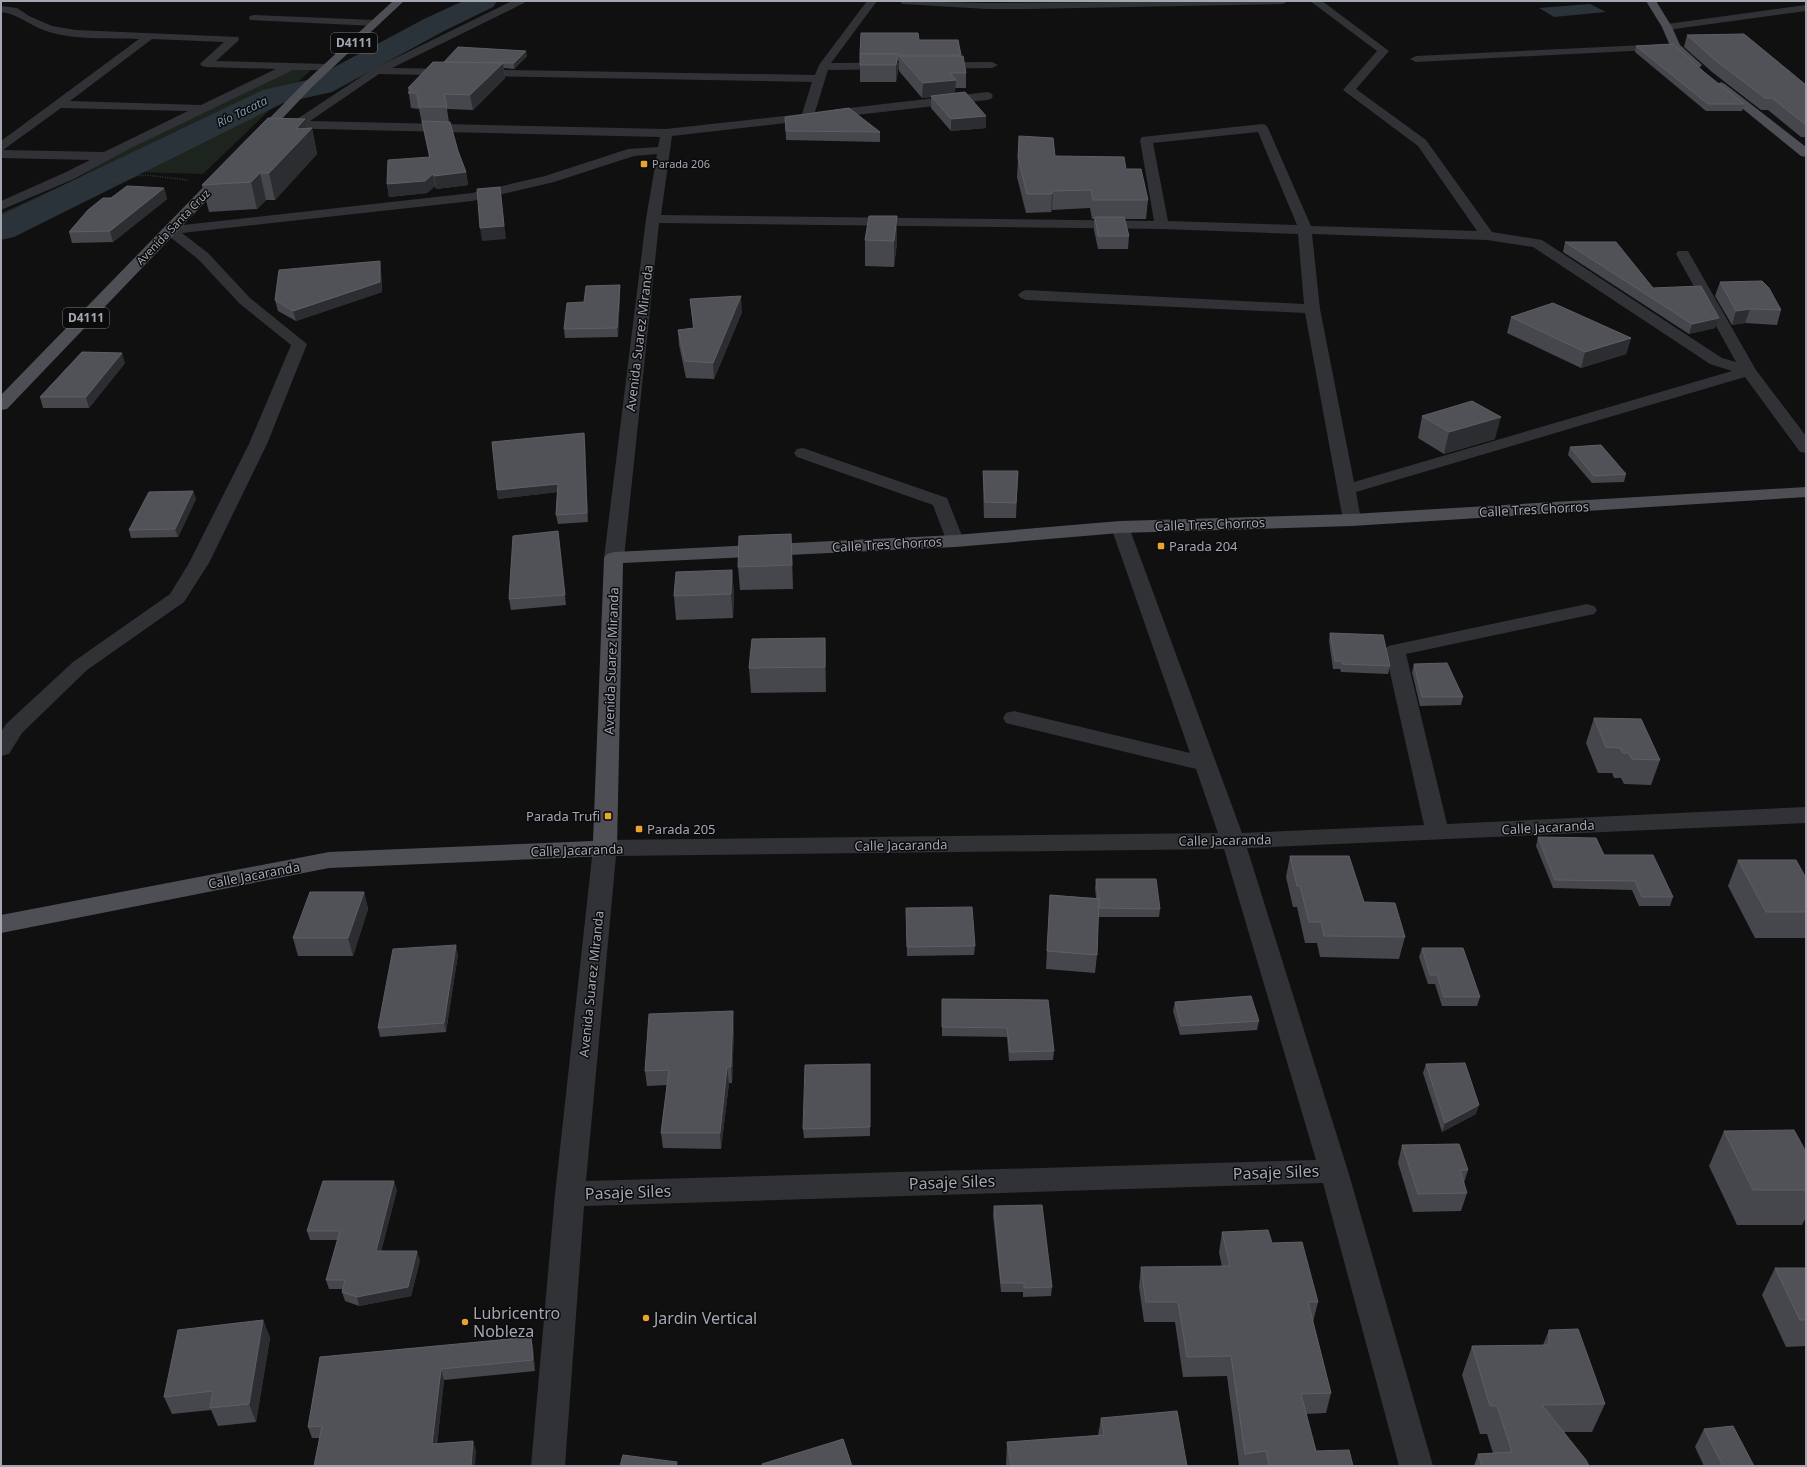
<svg xmlns="http://www.w3.org/2000/svg" width="1807" height="1467" viewBox="0 0 1807 1467" font-family="'Noto Sans',sans-serif">
	<rect width="100%" height="100%" fill="#101011"/>
	<!-- green -->
	<g fill="#1d241d">
		<path d="M295,68L312,69L288,92L274,93L1,223V213L76,179L131,147Z"/>
		<path d="M281,99L203,174L134,172Z"/>
	</g>
	<!-- water -->
	<path fill="#2a3339" d="M1590,4L1606,12L1554,17L1539,8Z"/>
	<g fill="none" stroke-linecap="round" stroke-linejoin="round">
		<!-- river -->
		<path fill="#2a3339" fill-rule="evenodd" d="M463,1H497L493,7L444,31L332,92L283,103L14,237L1,240V215L263,90L312,79L424,19Z"/>
		<!-- path -->
		<path stroke="#37393d" stroke-width="1.5" stroke-dasharray="1 1.5" stroke-linecap="butt" d="M101,184L126,177L145,175L188,180"/>
		<!-- minor -->
		<g fill="#313236" fill-rule="evenodd">
			<path d="M512,1H525L524,3L392,68L815,75L819,65L867,1H877L831,63L992,62L998,65L992,68L828,70L815,112L987,92L991,93L993,96L991,99L987,100L672,136L661,215L1154,221L1140,140L1142,137L1262,124L1266,125L1268,128L1311,226L1477,231L1418,146L1343,90L1377,51L1310,1H1322L1389,51L1356,89L1426,140L1492,232L1542,240L1722,358L1736,362L1676,254L1678,251H1688L1756,370L1806,436V453L1800,452L1745,377L1356,492L1361,520L1359,524L1352,526L1345,524L1343,520L1305,313L1026,300L1021,298L1018,295L1021,292L1026,290L1304,304L1298,234L1162,229L659,223L624,558L621,562L614,564L607,562L604,558L646,219L657,154L634,156L554,182L472,201L182,233L208,253L250,298L307,344L267,444L209,563L184,602L87,670L22,733L9,754L1,756V732L6,724L73,662L170,594L189,563L249,444L291,345L240,304L198,259L165,233L163,230L165,227L472,193L545,176L628,149L658,147L660,137L276,128L272,127L270,124L272,121H294L373,69ZM379,74L812,82L802,114L666,129L310,121ZM1258,132L1297,225L1168,221L1153,143ZM1312,234L1487,240L1533,247L1710,364L1732,371L1354,482L1320,309Z"/>
			<path d="M898,1L987,3L1288,1L1283,4L1028,9H987L903,4Z"/>
			<path d="M1806,5V11L1667,30L1662,27L1667,24Z"/>
			<path d="M1,6L17,8L29,16L52,26L76,30L238,37L239,39L238,41L216,61L327,64L333,67L327,70H293L129,149L74,179L1,210V201L64,173L90,160L1,158V141L139,39C110,38 73,40 46,31C30,26 17,13 1,12ZM152,39L224,42L202,62L200,64L202,66L206,67L276,69L201,105L70,101ZM61,108L188,111L104,152L3,150Z"/>
			<path d="M254,15L375,20L380,23L375,26L250,20L249,18L250,16Z"/>
			<path d="M1666,44L1672,47L1670,49L1416,62L1410,59L1416,56Z"/>
			<path d="M803,448L947,498L964,541L962,545L955,547L948,545L933,505L797,457L794,453L797,449Z"/>
			<path d="M1120,521L1127,523L1129,527L1242,833L1424,825L1385,650L1388,646L1587,604L1594,606L1597,610L1594,614L1406,654L1447,824L1806,807V823L1247,848L1348,1171L1433,1466H1399L1323,1183L584,1206L565,1466H531L555,1194L593,848L597,842L605,840L1218,833L1196,769L1006,723L1003,718L1006,713L1014,711L1190,753L1111,527L1113,523ZM1224,849L1316,1160L586,1181L616,856Z"/>
		</g>
		<!-- major -->
		<g fill="#4d4f55" fill-rule="evenodd">
			<path d="M393,1H404L313,86L260,142H252L250,139L252,136L305,82Z"/>
			<path d="M1646,1H1656L1672,27L1680,45L1700,63L1702,65L1700,67H1692L1671,48L1662,27Z"/>
			<path d="M1721,82L1725,84L1806,147V157L1801,156L1717,88L1715,86L1717,84Z"/>
			<path d="M225,169L230,170L232,173L230,176L7,409L1,410V395L220,170Z"/>
			<path d="M1806,487V497L1352,526L1120,533L955,547L623,563L617,848L613,854L605,856L329,868L1,933V915L329,852L593,841L604,558L607,554L614,552L955,535L1120,521L1352,514Z"/>
		</g>
	</g>
	<!-- wall -->
	<g fill="#46474c">
		<path d="M1687,35L1806,85V137H1801L1768,110H1761L1712,72L1684,47Z"/>
		<path d="M919,40H958L961,56L966,73V88H955V93L986,116V128L951,131L931,108V97L922,98L899,71V61H898V71L896,82H860V65Z"/>
		<path d="M1636,46L1744,104L1742,111H1706L1635,52Z"/>
		<path d="M527,56L514,69L504,68L505,78L473,110L447,109L449,122L458,151L466,172L468,185L436,189L435,186L427,193L389,197L387,184L429,157L419,109L411,108L408,88L444,62Z"/>
		<path d="M785,117L880,132V142L786,140Z"/>
		<path d="M305,119L307,128H312L317,154L275,200H266L257,209L209,212L202,185Z"/>
		<path d="M1055,156L1126,169L1148,200L1146,219H1125L1129,236L1128,249H1098L1094,230V219H1092L1090,208L1052,210L1051,212L1026,213L1017,177L1018,158Z"/>
		<path d="M164,188L167,199L113,242L72,243L69,232L111,198Z"/>
		<path d="M897,216V242L894,267L865,266V240Z"/>
		<path d="M1565,242L1715,328L1689,334L1563,252Z"/>
		<path d="M381,271L382,292L296,321L278,311L275,300Z"/>
		<path d="M1720,282L1781,310L1777,325L1745,323L1732,325L1715,296Z"/>
		<path d="M620,285V294L618,337L565,338L564,329Z"/>
		<path d="M690,299L742,312L714,379L686,378L679,345L678,330L693,328Z"/>
		<path d="M1511,317L1631,338L1626,354L1581,368L1507,333Z"/>
		<path d="M125,363L89,408H43L40,397Z"/>
		<path d="M1422,416L1495,439L1444,454L1418,438Z"/>
		<path d="M584,433L585,441L588,522L558,524L556,515L557,492L498,499L497,490Z"/>
		<path d="M1570,447L1626,474L1624,482L1592,483L1568,455Z"/>
		<path d="M983,471H1018L1016,518H984L983,486Z"/>
		<path d="M193,491L196,499L178,537L131,538L129,530Z"/>
		<path d="M559,542L566,605L511,610L509,599Z"/>
		<path d="M792,557L793,589L740,590L738,567Z"/>
		<path d="M732,570L734,594L733,618L676,620L674,596Z"/>
		<path d="M1330,633L1390,666L1388,674L1341,672L1340,669H1333L1329,641Z"/>
		<path d="M825,638L826,663V692L751,693L749,668Z"/>
		<path d="M1414,664L1463,697L1461,705L1420,706L1412,672Z"/>
		<path d="M1594,718L1660,760L1651,785L1624,784L1621,778H1614L1612,773H1598L1586,743Z"/>
		<path d="M1538,837L1604,855L1673,897L1670,906H1639L1632,890L1553,888L1536,846Z"/>
		<path d="M1290,856L1364,902L1405,937L1399,959L1320,957L1317,943H1305L1297,907H1293L1286,877Z"/>
		<path d="M1738,860L1806,878V938H1755L1728,886Z"/>
		<path d="M1096,879L1160,909L1159,917H1098L1097,955L1095,973L1046,969L1050,895L1096,898L1095,888Z"/>
		<path d="M364,892L368,909L353,956H298L293,938Z"/>
		<path d="M906,908L975,946L974,955L907,956Z"/>
		<path d="M1422,948L1480,997L1477,1006H1442L1435,984H1428L1419,957Z"/>
		<path d="M458,954L446,1032L380,1037L378,1028Z"/>
		<path d="M942,999L1048,1000L1054,1051L1053,1060L1009,1061L1007,1037L942,1036Z"/>
		<path d="M1175,1002L1259,1021L1257,1030L1180,1035L1173,1011Z"/>
		<path d="M734,1027L732,1083H729L721,1149L663,1148L661,1133L667,1085L647,1086L645,1071Z"/>
		<path d="M870,1064V1136L804,1138L803,1129Z"/>
		<path d="M1426,1064L1476,1114L1442,1132L1423,1073Z"/>
		<path d="M1724,1131L1806,1152V1217L1802,1225H1737L1709,1166Z"/>
		<path d="M1402,1145L1468,1170L1464,1183L1467,1193L1461,1211L1413,1212L1398,1163Z"/>
		<path d="M397,1190L381,1251L420,1260L411,1296L359,1306L345,1301L342,1292L343,1289H329L326,1280L338,1240H310L307,1231Z"/>
		<path d="M994,1206L1052,1287L1051,1296L1023,1297V1292H1001L993,1215Z"/>
		<path d="M1222,1232L1272,1243L1318,1302L1313,1322L1331,1393L1326,1413L1306,1414L1316,1451L1353,1466H1239L1227,1376L1183,1377L1175,1322H1144L1139,1287L1141,1267H1222L1219,1252Z"/>
		<path d="M1775,1268H1806V1346L1786,1347L1762,1295Z"/>
		<path d="M263,1320L270,1338L256,1422L218,1426L211,1410L172,1414L164,1397Z"/>
		<path d="M1549,1330L1605,1404L1592,1432H1564L1589,1466H1474L1478,1454L1493,1453L1487,1434H1480L1462,1375L1472,1346L1543,1345Z"/>
		<path d="M531,1337L533,1348L535,1371L444,1380L437,1444L473,1441L476,1452L320,1438H312L308,1427L320,1357Z"/>
		<path d="M1101,1418L1187,1466L1098,1435Z"/>
		<path d="M1704,1429L1754,1466H1704L1695,1447Z"/>
		<path d="M1007,1442L1011,1466H1006Z"/>
	</g>
	<!-- shaded-wall -->
	<g fill="#2c2d30">
		<path d="M526,51L527,56L514,69V63Z"/>
		<path d="M898,54V71L896,82V65Z"/>
		<path d="M503,63L505,78L473,110L470,95Z"/>
		<path d="M956,80L955,94L931,96V97L922,98L923,83Z"/>
		<path d="M986,116V128L951,131V119Z"/>
		<path d="M305,119L308,132L312,128L317,154L275,200L269,173L296,129Z"/>
		<path d="M466,172L468,185L436,189L434,176Z"/>
		<path d="M260,173L266,200L257,209L251,182Z"/>
		<path d="M433,174L435,186L427,193L389,197L387,184Z"/>
		<path d="M500,187L506,239L482,241L480,228Z"/>
		<path d="M164,188L167,199L113,242L110,231Z"/>
		<path d="M1053,191L1052,210L1051,212L1052,194Z"/>
		<path d="M897,216V242L894,267V241Z"/>
		<path d="M380,261L381,271L382,292L296,321L293,311Z"/>
		<path d="M620,285V294L618,337L617,328Z"/>
		<path d="M741,296L742,312L714,379L713,363Z"/>
		<path d="M1750,309L1745,323L1732,325L1736,311Z"/>
		<path d="M1719,318L1715,328L1689,334L1692,324Z"/>
		<path d="M1631,338L1626,354L1581,368L1585,352Z"/>
		<path d="M122,353L125,363L89,408L86,397Z"/>
		<path d="M1501,417L1495,439L1444,454L1449,432Z"/>
		<path d="M584,433L585,441L588,522L587,513Z"/>
		<path d="M558,484L559,492L498,499L497,490Z"/>
		<path d="M193,491L196,499L178,537L175,529Z"/>
		<path d="M732,570L734,594L733,618L731,594Z"/>
		<path d="M825,638L826,663V692L825,667Z"/>
		<path d="M364,892L368,909L353,956L348,938Z"/>
		<path d="M456,945L458,954L446,1032L444,1023Z"/>
		<path d="M733,1011L734,1027L732,1083L731,1067Z"/>
		<path d="M727,1067L729,1083L721,1149L720,1133Z"/>
		<path d="M1479,1105L1476,1114L1442,1132L1445,1123Z"/>
		<path d="M394,1181L397,1190L379,1260L376,1251Z"/>
		<path d="M417,1251L420,1260L411,1296L359,1306L357,1297Z"/>
		<path d="M263,1320L270,1338L256,1422L249,1404Z"/>
		<path d="M531,1337L533,1348L535,1371L533,1360Z"/>
		<path d="M441,1369L444,1380L436,1455L432,1444Z"/>
		<path d="M473,1441L476,1452L475,1466H471Z"/>
	</g>
	<!-- building -->
	<g fill="#505257" stroke="#5d5f65">
		<path d="M861,33H918L919,40H958L961,55H898V54H860Z"/>
		<path d="M1744,34L1806,85V125L1772,98H1765L1715,60L1687,35Z"/>
		<path d="M1673,44L1704,72L1744,104H1708L1636,46Z"/>
		<path d="M458,47L526,51L514,63L444,62Z"/>
		<path d="M860,54H898L896,65H860Z"/>
		<path d="M899,56H963L966,73H950L956,80L923,83Z"/>
		<path d="M433,62L503,63L470,95L444,94L447,107H419L417,93H408L412,88H408Z"/>
		<path d="M965,92L986,116L951,119L931,96Z"/>
		<path d="M849,108L880,132L786,131L785,117Z"/>
		<path d="M268,118L305,119L296,129L312,128L269,173H260L251,182L202,185Z"/>
		<path d="M422,121L450,122L458,151L466,172L434,176L433,174L425,181L387,184L388,160L430,157Z"/>
		<path d="M1019,136L1053,138L1055,156L1124,157L1126,169H1141L1148,200H1093L1091,190L1053,191L1052,194H1027L1018,158Z"/>
		<path d="M127,186L164,188L110,231L69,232L88,210L103,198H111Z"/>
		<path d="M500,187L504,226L480,228L477,189Z"/>
		<path d="M869,216H897L894,241L865,240Z"/>
		<path d="M1095,217H1124L1129,236H1098Z"/>
		<path d="M1565,242H1616L1653,288L1701,286L1719,318L1692,324Z"/>
		<path d="M380,261V282L293,311L275,300L279,270Z"/>
		<path d="M1762,281L1769,288L1781,310L1750,309L1736,311L1720,282Z"/>
		<path d="M620,285L617,328L564,329L567,303L584,302L586,286Z"/>
		<path d="M741,296L713,363L685,361L678,330L694,328L690,299Z"/>
		<path d="M1553,303L1631,338L1585,352L1511,317Z"/>
		<path d="M82,352L122,353L86,397H40Z"/>
		<path d="M1472,401L1501,417L1449,432L1422,416Z"/>
		<path d="M584,433L587,513L556,515L558,484L497,490L492,442Z"/>
		<path d="M1601,445L1626,474L1594,476L1570,447Z"/>
		<path d="M983,471H1018L1016,503L985,502Z"/>
		<path d="M193,491L175,529L129,530L149,492Z"/>
		<path d="M558,531L565,595L509,599L513,536Z"/>
		<path d="M791,534L792,565L738,567L739,536Z"/>
		<path d="M732,570L731,594L674,596L676,572Z"/>
		<path d="M1330,633L1383,635L1390,666L1342,664V661H1335Z"/>
		<path d="M825,638V667L749,668L752,639Z"/>
		<path d="M1447,663L1463,697H1422L1414,664Z"/>
		<path d="M1594,718L1641,719L1660,760L1632,759L1629,753H1623L1620,748L1606,747Z"/>
		<path d="M1538,837L1596,838L1604,855H1653L1673,897H1642L1635,881L1555,880Z"/>
		<path d="M1290,856H1349L1364,902L1395,903L1405,937L1324,936L1321,922H1309L1300,886H1297Z"/>
		<path d="M1738,860H1796L1806,878V912H1766Z"/>
		<path d="M1096,879H1156L1160,909L1099,908V899L1098,898Z"/>
		<path d="M310,892H364L348,938H293Z"/>
		<path d="M1050,895L1099,899L1097,955L1047,951Z"/>
		<path d="M972,907L975,946L907,947L906,908Z"/>
		<path d="M456,945L444,1023L378,1028L393,949Z"/>
		<path d="M1422,948H1463L1480,997H1444L1437,975H1430Z"/>
		<path d="M1251,996L1259,1021L1181,1026L1175,1002Z"/>
		<path d="M942,999L1048,1000L1054,1051L1010,1052L1007,1028L942,1027Z"/>
		<path d="M733,1011L731,1067H727L720,1133H661L669,1070L645,1071L649,1014Z"/>
		<path d="M1465,1063L1479,1105L1445,1123L1426,1064Z"/>
		<path d="M870,1064V1127L803,1129L805,1065Z"/>
		<path d="M1794,1130L1806,1152V1190H1753L1724,1131Z"/>
		<path d="M1459,1144L1468,1170H1460L1467,1193L1418,1194L1402,1145Z"/>
		<path d="M323,1181H394L376,1251H417L408,1287L357,1297L342,1292L345,1280H326L340,1231H307Z"/>
		<path d="M1042,1205L1052,1287L1024,1288V1283H1001L994,1206Z"/>
		<path d="M1268,1230L1272,1243L1302,1242L1318,1302H1308L1331,1393L1301,1394L1316,1451L1349,1450L1353,1466H1269L1266,1451L1245,1454L1231,1356L1187,1357L1178,1302H1146L1141,1267L1230,1266L1222,1232Z"/>
		<path d="M1775,1268H1806V1320H1800Z"/>
		<path d="M263,1320L249,1404L210,1408L213,1391L164,1397L178,1330Z"/>
		<path d="M1578,1329L1605,1404L1542,1405L1586,1460L1589,1466H1482L1478,1454L1512,1452L1497,1406H1490L1472,1346L1549,1345V1330Z"/>
		<path d="M531,1337L533,1360L441,1369L432,1444L473,1441L471,1466H314L322,1426L308,1427L320,1357Z"/>
		<path d="M1177,1411L1187,1466H1011L1007,1442L1104,1435L1101,1418Z"/>
		<path d="M1733,1426L1754,1466H1723L1704,1429Z"/>
		<path d="M843,1439L852,1466H763L762,1464Z"/>
		<path d="M623,1455L677,1462L676,1466H620Z"/>
	</g>
	<!-- markers -->
	<g fill="#e9a430" stroke="#0b0b0c" stroke-width="1.5">
		<rect x="640" y="160" width="8" height="8" rx="2"/>
		<rect x="1157" y="542" width="8" height="8" rx="2"/>
		<rect x="604" y="812" width="8" height="8" rx="2"/>
		<rect x="635" y="825" width="8" height="8" rx="2"/>
		<circle cx="646" cy="1318" r="4"/>
		<circle cx="465" cy="1322" r="4"/>
	</g>
	<g text-anchor="middle" stroke-width="3" stroke-linejoin="round" paint-order="stroke">
		<!-- far-poi labels -->
		<g font-size="11" fill="#a2a7b2" stroke="#0b0b0c" text-anchor="start">
			<text x="652" y="168">Parada 206</text>
		</g>
		<!-- far-street labels -->
		<g font-size="11" fill="#a2a7b2" stroke="#0b0b0c">
			<text transform="translate(173 227) rotate(-46)" y="4">Avenida Santa Cruz</text>
		</g>
		<!-- shield labels -->
		<g fill="#0b0b0c" stroke="#757880" stroke-width="1">
			<rect x="331" y="33" width="46" height="20" rx="3"/>
			<rect x="63" y="308" width="46" height="20" rx="3"/>
		</g>
		<g font-size="12" font-weight="bold" fill="#a2a7b2">
			<text x="354" y="47">D4111</text>
			<text x="86" y="322">D4111</text>
		</g>
		<!-- far-water labels -->
		<g font-size="12" font-style="italic" fill="#7996ac" stroke="#0b0b0c">
			<text transform="translate(242 112) rotate(-26)" y="4">Río Tacata</text>
		</g>
		<!-- street labels -->
		<g font-size="13" fill="#a2a7b2" stroke="#0b0b0c">
			<text transform="translate(639 338) rotate(-83)" y="5">Avenida Suarez Miranda</text>
			<text transform="translate(1534 509) rotate(-3)" y="5">Calle Tres Chorros</text>
			<text transform="translate(1210 524) rotate(-2)" y="5">Calle Tres Chorros</text>
			<text transform="translate(887 544) rotate(-3)" y="5">Calle Tres Chorros</text>
			<text transform="translate(611 661) rotate(-88)" y="5">Avenida Suarez Miranda</text>
			<text transform="translate(1548 827) rotate(-3)" y="5">Calle Jacaranda</text>
			<text transform="translate(1225 840) rotate(-1)" y="5">Calle Jacaranda</text>
			<text transform="translate(901 845) rotate(-1)" y="5">Calle Jacaranda</text>
			<text transform="translate(577 850) rotate(-2)" y="5">Calle Jacaranda</text>
			<text transform="translate(254 875) rotate(-11)" y="5">Calle Jacaranda</text>
			<text transform="translate(591 984) rotate(-84)" y="5">Avenida Suarez Miranda</text>
		</g>
		<!-- poi labels -->
		<g font-size="13" fill="#a2a7b2" stroke="#0b0b0c" text-anchor="start">
			<text x="1169" y="551">Parada 204</text>
			<text x="600" y="821" text-anchor="end">Parada Trufi</text>
			<text x="647" y="834">Parada 205</text>
		</g>
		<!-- near-street labels -->
		<g font-size="16" fill="#a2a7b2" stroke="#0b0b0c">
			<text transform="translate(1276 1172) rotate(-2)" y="6">Pasaje Siles</text>
			<text transform="translate(952 1182) rotate(-2)" y="6">Pasaje Siles</text>
			<text transform="translate(628 1192) rotate(-2)" y="6">Pasaje Siles</text>
		</g>
		<!-- near-poi labels -->
		<g font-size="16" fill="#a2a7b2" stroke="#0b0b0c" text-anchor="start">
			<text x="473" y="1319">Lubricentro<tspan x="473" dy="18">Nobleza</tspan></text>
			<text x="654" y="1324">Jardin Vertical</text>
		</g>
	</g>
	<!-- border -->
	<rect width="1807" height="1467" fill="none" stroke="#a2a7b2" stroke-width="4"/>
</svg>
